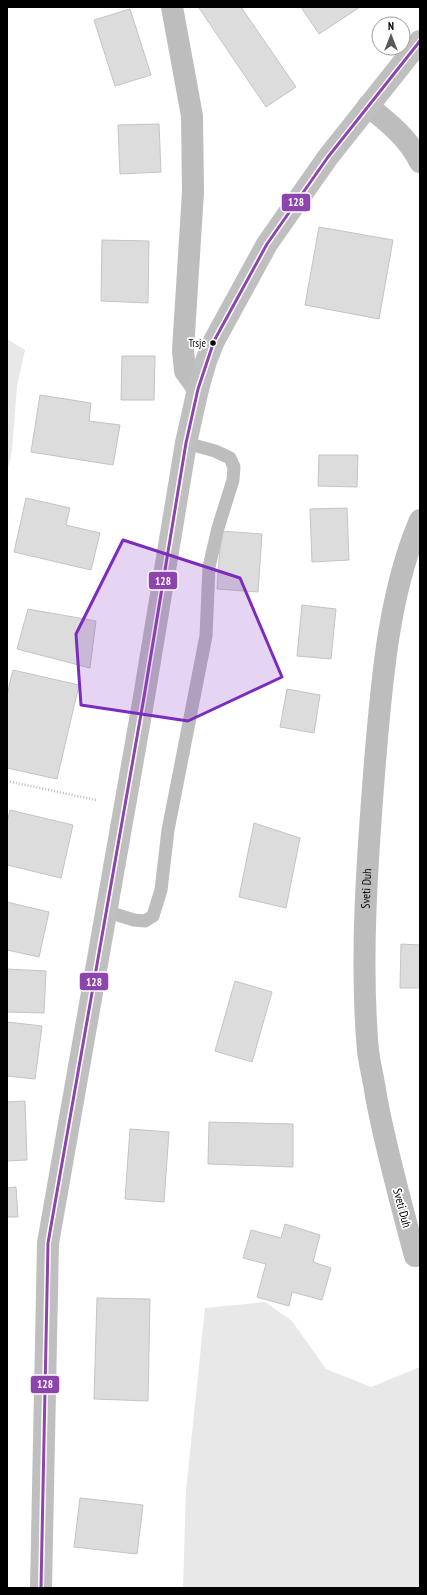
<svg xmlns="http://www.w3.org/2000/svg" width="427" height="1595" viewBox="0 0 427 1595" font-family="'PT Sans Narrow',sans-serif">
	<rect width="100%" height="100%" fill="#fff"/>
	<!-- green -->
	<g fill="#e8e8e8">
		<path d="M7,339L25,350L17,386L12,451L7,472Z"/>
		<path d="M265,1302L292,1321L326,1369L371,1387L420,1367V1588H183L186,1491L205,1308Z"/>
	</g>
	<!-- building -->
	<g fill="#dcdcdc" stroke="#c4c4c4">
		<path d="M200,7H241L296,87L266,107L199,8Z"/>
		<path d="M301,7H360L319,34Z"/>
		<path d="M130,9L151,75L115,86L94,20Z"/>
		<path d="M159,124L161,172L120,174L118,125Z"/>
		<path d="M319,227L393,240L379,319L305,305Z"/>
		<path d="M102,240L149,241L148,303L101,301Z"/>
		<path d="M122,356H155L154,400H121Z"/>
		<path d="M40,395L91,403L89,421L120,425L113,465L31,452Z"/>
		<path d="M319,455H358L357,487L318,486Z"/>
		<path d="M26,498L70,508L66,525L100,533L91,570L14,552Z"/>
		<path d="M347,508L349,560L312,562L310,509Z"/>
		<path d="M221,531L262,534L258,592L217,589Z"/>
		<path d="M302,605L336,609L331,659L297,656Z"/>
		<path d="M28,609L96,621L90,668L17,649Z"/>
		<path d="M13,670L79,685L57,779L7,768V695Z"/>
		<path d="M287,689L320,695L314,733L280,727Z"/>
		<path d="M10,810L73,825L61,878L7,865V823Z"/>
		<path d="M254,823L300,838L286,908L239,897Z"/>
		<path d="M7,902L49,912L39,957L7,950Z"/>
		<path d="M401,944L420,945V1008V988H400Z"/>
		<path d="M7,969L46,971L44,1013L7,1012Z"/>
		<path d="M235,981L272,992L252,1062L215,1051Z"/>
		<path d="M7,1022L42,1026L35,1079L7,1076Z"/>
		<path d="M25,1101L27,1160L7,1161V1102Z"/>
		<path d="M209,1122L293,1124V1167L208,1164Z"/>
		<path d="M130,1129L169,1132L164,1202L125,1199Z"/>
		<path d="M16,1187L18,1217H7V1188Z"/>
		<path d="M285,1224L320,1235L313,1262L331,1268L322,1300L292,1292L289,1306L257,1297L266,1264L243,1258L251,1230L281,1238Z"/>
		<path d="M97,1298L150,1299L148,1401L94,1399Z"/>
		<path d="M80,1498L143,1505L137,1554L74,1547Z"/>
	</g>
	<g fill="none" stroke-linecap="round" stroke-linejoin="round">
		<!-- path -->
		<g stroke="#b8b8b8" stroke-width="2.5" stroke-dasharray="1 2" stroke-linecap="butt">
			<path d="M7,510V515"/>
			<path d="M7,781L96,800"/>
		</g>
		<!-- lane -->
		<path stroke="#bdbdbd" stroke-width="13" d="M105,911L134,920L145,921L153,916L161,890L168,830L206,636L209,567L218,528L233,480L234,467L230,458L215,451L186,443"/>
		<!-- street -->
		<g stroke="#bdbdbd" stroke-width="22">
			<path d="M172,7L192,116L193,192L183,350L185,371L198,389"/>
			<path d="M368,106C389,123 408,138 420,162"/>
			<path id="s1" d="M415,1256C401,1203 386,1150 376,1096C374,1081 370,1066 368,1051C360,961 367,865 374,774C381,691 387,597 420,520"/>
		</g>
		<!-- secondary -->
		<path stroke="#bfbfbf" stroke-width="22" d="M41,1588L48,1243L144,697L186,443L198,389L206,361L214,341L267,244L328,157L420,41"/>
		<defs>
			<path id="bus-1" d="M41,1588L48,1243L144,697L186,443L198,389L214,341L267,244L328,157L420,41"/>
		</defs>
		<!-- bus-1 casing -->
		<use href="#bus-1" stroke="#fff" stroke-width="6"/>
		<!-- bus-1 -->
		<use href="#bus-1" stroke="#8e44ad" stroke-width="3"/>
	</g>
	<!-- marked area -->
	<path fill="#7b2cbf" fill-opacity="0.2" stroke="#7b2cbf" stroke-width="3" stroke-linejoin="round" d="M123,540L240,578L282,677L188,721L81,705L76,634Z"/>
	<!-- markers -->
	<circle fill="#000" stroke="#fff" stroke-width="1.5" cx="213" cy="343" r="3.5"/>
	<g text-anchor="middle" stroke-width="3.5" stroke-linejoin="round" paint-order="stroke">
		<!-- bus labels -->
		<g font-size="11" fill="#000" stroke="#fff" text-anchor="end">
			<text x="206" y="347">Trsje</text>
		</g>
		<!-- street labels -->
		<g font-size="12" fill="#000" stroke="#fff">
			<text dy="4" stroke="none"><textPath href="#s1" startOffset="373">Sveti Duh</textPath></text>
			<text transform="translate(402 1208) rotate(75)" y="4">Sveti Duh</text>
		</g>
	</g>
	<g stroke="#fff" stroke-width="1.5">
		<rect x="281" y="193" width="30" height="19" rx="4" fill="#8e44ad"/>
		<rect x="148" y="571" width="30" height="19" rx="4" fill="#8e44ad"/>
		<rect x="79" y="972" width="30" height="19" rx="4" fill="#8e44ad"/>
		<rect x="30" y="1375" width="30" height="19" rx="4" fill="#8e44ad"/>
	</g>
	<g font-size="11" text-anchor="middle" font-weight="bold" fill="#fff">
		<text x="296" y="206">128</text>
		<text x="163" y="585">128</text>
		<text x="94" y="986">128</text>
		<text x="45" y="1388">128</text>
	</g>
	<!-- border -->
	<rect width="427" height="1595" fill="none" stroke="#000000" stroke-width="16"/>
	<!-- north arrow -->
	<g transform="translate(391 36)"><circle r="19" fill="#ffffff" stroke="#999999"/>
	<path d="M0-3L7 15L0 10L-7 15Z" fill="#595959"/>
	<text y="-6" font-size="11" font-weight="bold" text-anchor="middle" fill="#000000">N</text>
	</g>
</svg>
